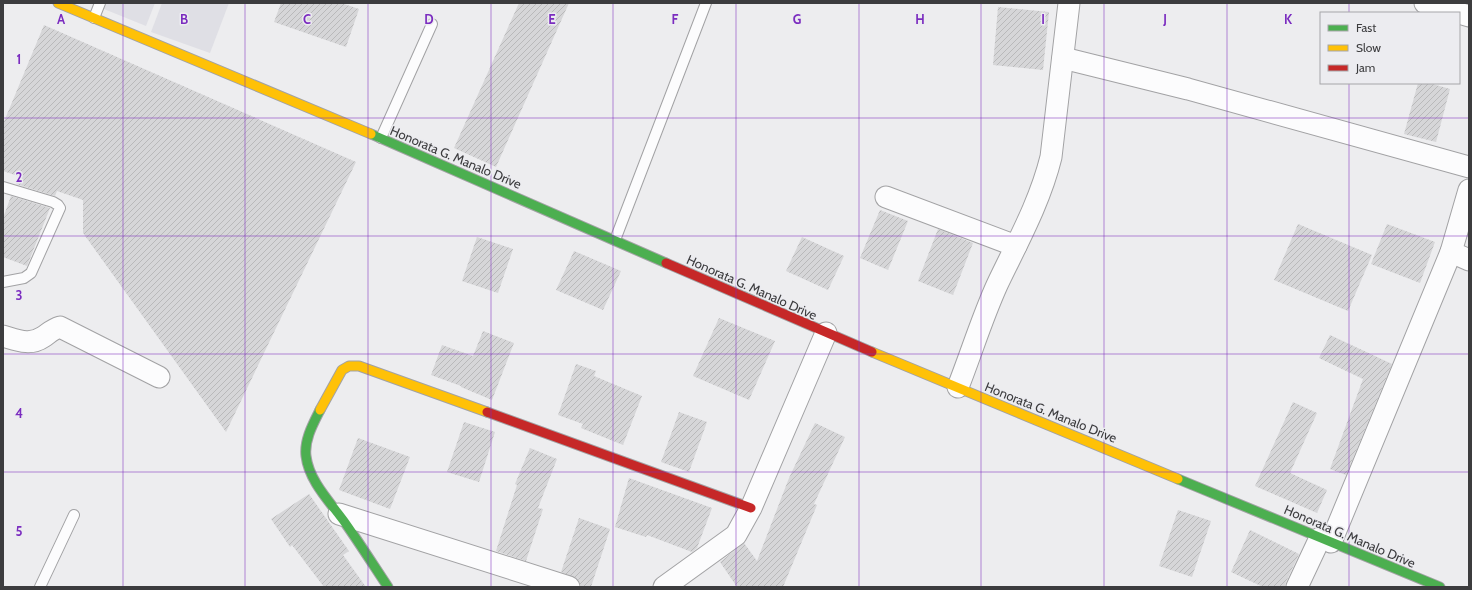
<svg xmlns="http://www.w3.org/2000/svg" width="1472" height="590" viewBox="0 0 1472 590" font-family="Cabin,sans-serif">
	<defs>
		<pattern id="building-hatch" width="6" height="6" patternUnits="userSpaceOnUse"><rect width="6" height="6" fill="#d6d6d8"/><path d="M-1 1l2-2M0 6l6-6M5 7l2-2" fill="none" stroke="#b9b9ba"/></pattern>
	</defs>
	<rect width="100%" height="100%" fill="#ededef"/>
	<!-- built -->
	<g fill="#dfdfe5">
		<path d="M89,3H155L146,26Z"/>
		<path d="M162,3H229L210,53L151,32Z"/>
	</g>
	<!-- building -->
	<g fill="url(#building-hatch)">
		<path d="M281,3H341L359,9L346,47L274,22Z"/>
		<path d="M519,3H569L496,167L454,148Z"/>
		<path d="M998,7L1049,12L1043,70L993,65Z"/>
		<path d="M44,25L356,162L226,432L83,233V200L57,191L55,196L16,184L18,176L3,171V124Z"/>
		<path d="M1418,83H1429L1450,89L1436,142L1404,134Z"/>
		<path d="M11,196L50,208L27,266L3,257V218Z"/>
		<path d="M880,210L908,221L888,270L860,258Z"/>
		<path d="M1298,224L1372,255L1348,311L1274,280Z"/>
		<path d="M1387,224L1435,242L1420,283L1371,264Z"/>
		<path d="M938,229L973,243L953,295L918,281Z"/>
		<path d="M477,237L513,249L498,293L462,281Z"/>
		<path d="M802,237L844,256L828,290L786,271Z"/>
		<path d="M574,251L621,271L603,310L556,290Z"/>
		<path d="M719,318L775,341L749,400L693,376Z"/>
		<path d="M483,331L514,343L492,400L461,387V386L431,375L442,345L473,356Z"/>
		<path d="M1330,335L1392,364L1346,475L1330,469L1363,379L1319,358Z"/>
		<path d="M576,364L596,371L594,376L642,396L623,445L581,428L583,424L558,415Z"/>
		<path d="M1293,402L1317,413L1290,473L1327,490L1317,513L1255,486Z"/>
		<path d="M679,412L707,422L689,472L661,462Z"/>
		<path d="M464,422L495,432L479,482L447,472Z"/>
		<path d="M815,423L845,437L814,504L817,505L783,587H737L720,562L744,543L757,561L789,478Z"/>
		<path d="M358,438L410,457L390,509L339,490Z"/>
		<path d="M530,448L557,459L538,508L543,509L526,561L496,551L517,485L515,484Z"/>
		<path d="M629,478L712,508L697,548L692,552L647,535L646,537L615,527Z"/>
		<path d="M309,494L349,551L343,555L366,587H324L292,545L290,547L271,519Z"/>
		<path d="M1178,510L1211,521L1192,577L1159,566Z"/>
		<path d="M579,518L610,529L591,587L581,586L578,579L561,572Z"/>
		<path d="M1250,530L1299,554L1286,582L1285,587H1263L1231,572Z"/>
	</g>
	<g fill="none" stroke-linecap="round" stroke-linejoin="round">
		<defs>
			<g id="lane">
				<path d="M94,18L100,3"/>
				<path d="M381,138L432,24"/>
				<path d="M3,187L53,202L58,205L60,208L31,273L24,278L3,282"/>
				<path d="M615,240L706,3"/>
				<path d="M40,587L74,515"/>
			</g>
			<g id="street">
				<path d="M1425,3L1469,16"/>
				<path d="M1063,58L1188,89L1469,167"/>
				<path d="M886,197L1016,246"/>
				<path d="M1451,252L1469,260"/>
				<path d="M3,336C17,340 30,346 43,337C49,333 53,329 60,327L159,377"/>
				<path d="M958,387C971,354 982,318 997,285C1017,243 1040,202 1051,157L1069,3"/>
				<path d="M339,514L569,587"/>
				<path d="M1331,542L1451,252L1469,190"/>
				<path d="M664,587L736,535L751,508L826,333"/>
				<path d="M1297,587L1320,538"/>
			</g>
			<g id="fast">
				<path d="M371,134L666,263"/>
				<path d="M320,410C313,424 304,440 306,456C309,482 332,504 346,524C360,544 374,566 388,587"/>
				<path d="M1178,479L1440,587"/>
			</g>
			<g id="slow">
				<path d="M58,3L371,134"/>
				<path d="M872,352L1178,479"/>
				<path d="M320,410L342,370L349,366H359L487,412"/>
			</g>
			<g id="jam">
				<path d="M666,263L872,352"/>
				<path d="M487,412L751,508"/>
			</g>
		</defs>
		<!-- lane casing -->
		<use href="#lane" stroke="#a2a2a4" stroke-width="12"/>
		<!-- street casing -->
		<use href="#street" stroke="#a2a2a4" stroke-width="23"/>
		<!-- fast casing -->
		<use href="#fast" stroke="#a2a2a4" stroke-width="11"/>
		<!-- slow casing -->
		<use href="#slow" stroke="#a2a2a4" stroke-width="11"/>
		<!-- jam casing -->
		<use href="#jam" stroke="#a2a2a4" stroke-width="11"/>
		<!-- lane -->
		<use href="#lane" stroke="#fcfcfd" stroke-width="10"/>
		<!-- street -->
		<use href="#street" stroke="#fcfcfd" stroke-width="21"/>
		<!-- fast -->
		<use href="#fast" stroke="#4caf50" stroke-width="9"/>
		<!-- slow -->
		<use href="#slow" stroke="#ffc107" stroke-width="9"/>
		<!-- jam -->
		<use href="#jam" stroke="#c62828" stroke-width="9"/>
	</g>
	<!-- grid -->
	<path fill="none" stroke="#7b2cbf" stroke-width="1" stroke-opacity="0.55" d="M123,3V587M245,3V587M368,3V587M491,3V587M613,3V587M736,3V587M859,3V587M981,3V587M1104,3V587M1227,3V587M1349,3V13M1349,83V587M3,118H1469M3,236H1469M3,354H1469M3,472H1469"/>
	<g text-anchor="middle" stroke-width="3" stroke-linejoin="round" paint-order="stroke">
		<!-- street labels -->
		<g font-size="13" fill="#3c3c3e" stroke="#ececf0">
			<text transform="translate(456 157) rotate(23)" y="5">Honorata G. Manalo Drive</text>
			<text transform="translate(752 287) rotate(24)" y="5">Honorata G. Manalo Drive</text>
			<text transform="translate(1051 412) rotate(22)" y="5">Honorata G. Manalo Drive</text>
			<text transform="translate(1350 536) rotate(23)" y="5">Honorata G. Manalo Drive</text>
		</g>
	</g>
	<g font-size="13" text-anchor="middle" font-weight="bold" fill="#7b2cbf" stroke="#ececf0" stroke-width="3" stroke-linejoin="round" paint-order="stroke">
		<text x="61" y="24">A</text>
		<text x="184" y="24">B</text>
		<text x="307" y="24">C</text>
		<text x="429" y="24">D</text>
		<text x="552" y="24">E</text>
		<text x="675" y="24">F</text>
		<text x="797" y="24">G</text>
		<text x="920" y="24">H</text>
		<text x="1043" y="24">I</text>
		<text x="1165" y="24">J</text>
		<text x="1288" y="24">K</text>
		<text x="19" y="64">1</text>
		<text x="19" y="182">2</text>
		<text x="19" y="300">3</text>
		<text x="19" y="418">4</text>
		<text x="19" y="536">5</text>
	</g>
	<!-- border -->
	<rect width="1472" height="590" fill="none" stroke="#3c3c3e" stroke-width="8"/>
	<!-- legend -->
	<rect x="1320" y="12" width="140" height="72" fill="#ececf0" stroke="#a6a6a9"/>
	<rect x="1328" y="25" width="20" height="6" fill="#4caf50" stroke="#a6a6a9"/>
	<text x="1356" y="32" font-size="12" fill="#3c3c3e">Fast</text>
	<rect x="1328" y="45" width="20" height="6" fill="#ffc107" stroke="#a6a6a9"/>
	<text x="1356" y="52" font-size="12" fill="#3c3c3e">Slow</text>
	<rect x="1328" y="65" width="20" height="6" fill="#c62828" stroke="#a6a6a9"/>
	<text x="1356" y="72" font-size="12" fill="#3c3c3e">Jam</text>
</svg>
